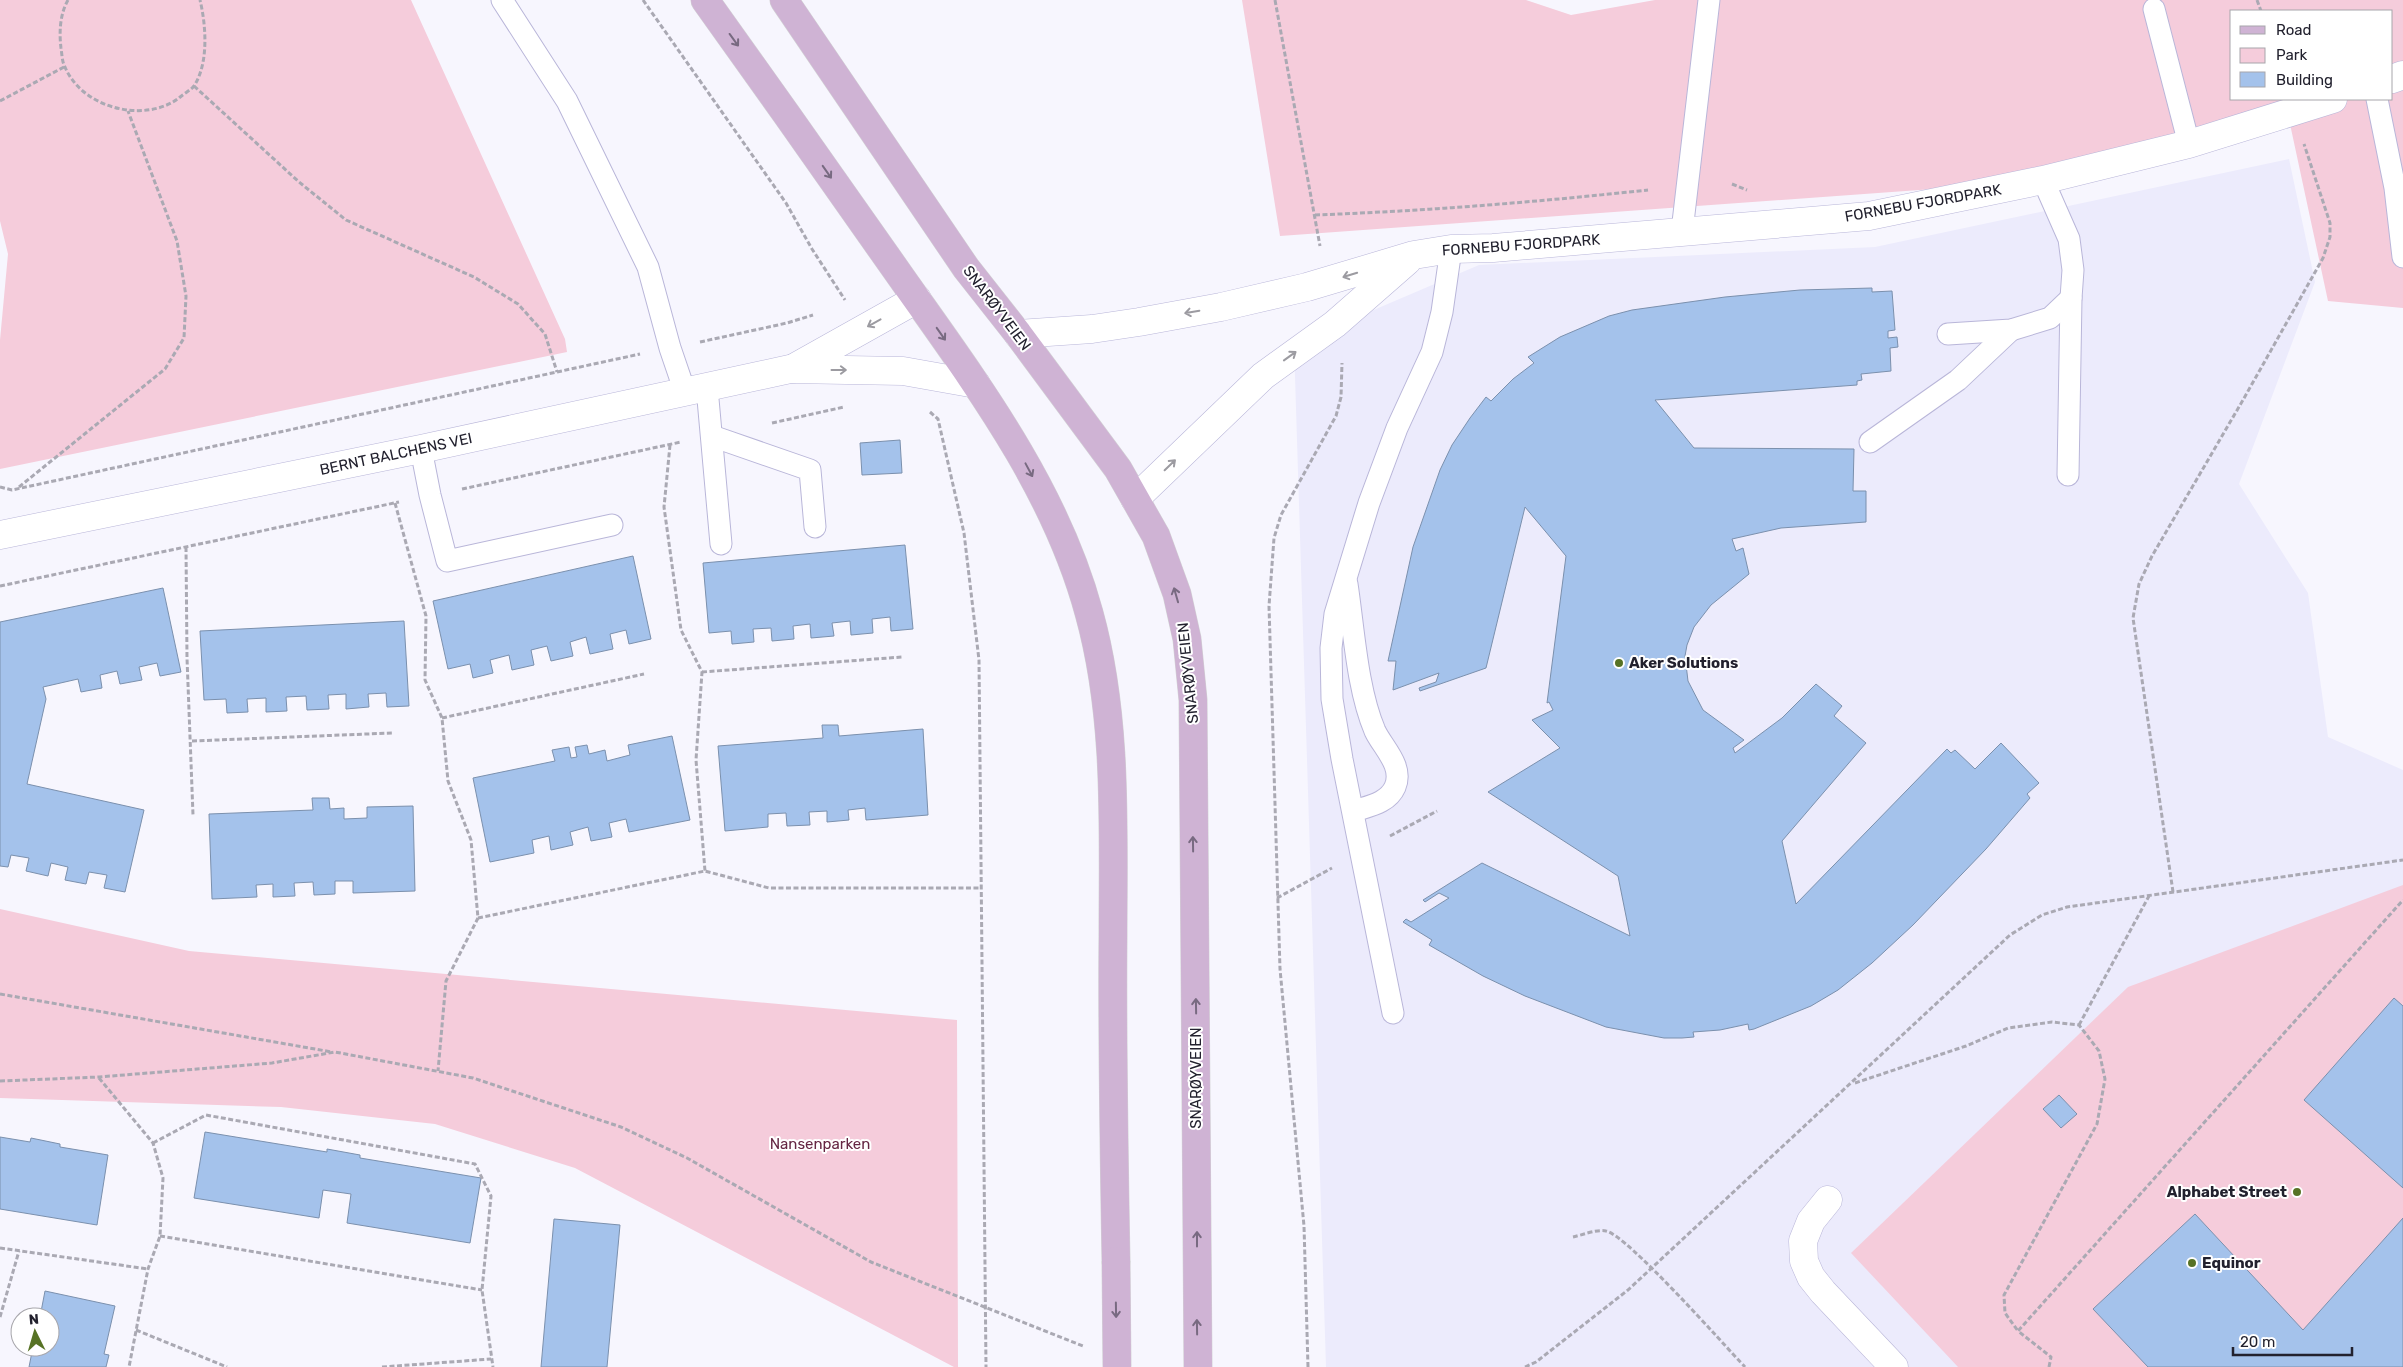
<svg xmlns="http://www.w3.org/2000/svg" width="2403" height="1367" viewBox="0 0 2403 1367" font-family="Rubik,sans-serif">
	<rect width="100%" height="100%" fill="#f7f6fe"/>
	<!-- built -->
	<path fill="#ecebfc" d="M2289,159L2315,282L2239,484L2308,593L2328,737L2403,770V1367H1326L1294,344L1479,265L1875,247Z"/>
	<!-- green -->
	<g fill="#f5ccdb" fill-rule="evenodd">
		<path d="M0,0H411L565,339L567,352L0,469V340L8,254L0,221Z"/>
		<path d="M1242,0H1526L1571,15L1655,0H2403V308L2328,301L2287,110L2016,183L1280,236ZM2232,11H2392V99H2232Z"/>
		<path d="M2403,885V1367H1958L1851,1253L2128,987Z"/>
		<path d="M0,909L189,951L957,1020L958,1367H954L575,1168L435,1124L281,1107L0,1098Z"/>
	</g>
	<!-- building -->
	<g fill="#a4c2eb" stroke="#7b90ad">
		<path d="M1872,288V292L1892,291L1895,330L1888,331V338L1897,337L1898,347L1890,348L1891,371L1861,374L1862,380L1857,381V385L1655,400L1694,448L1854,449L1853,491H1866V522L1781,528L1732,539L1736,551L1743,548L1749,574L1711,605L1694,627L1687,645L1685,656L1688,681L1703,710L1744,740L1733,748L1735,753L1782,718L1816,684L1842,706L1834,716L1866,743L1782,841L1796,904L1947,749L1951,753L1955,750L1975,769L2001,743L2039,783L2027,794L2030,798L1986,849L1913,925L1872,963L1838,990L1811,1006L1754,1029L1749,1030L1748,1024L1720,1030L1693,1032L1694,1037L1682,1038H1664L1606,1027L1525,996L1483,976L1429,945L1432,940L1403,922L1406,919L1411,922L1449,898L1439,893L1425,902L1423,900L1482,863L1630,936L1618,876L1488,792L1560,748L1532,720L1553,710L1549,702L1547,703L1566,556L1525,507L1486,668L1420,691L1419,688L1436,682L1439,673L1393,690L1396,661H1388L1413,547L1440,470L1452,445L1470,418L1486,397L1491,401L1513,379L1534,363L1528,357L1560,337L1609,316L1632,310L1725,297L1800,290Z"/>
		<path d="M900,440L902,473L862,475L860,443Z"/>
		<path d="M905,545L913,629L891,631L890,617L872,619L873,633L851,635L850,621L832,623L834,636L811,638L810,624L793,626L794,639L772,641L771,628L753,629L754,642L732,644L731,631L709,633L703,563Z"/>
		<path d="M633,556L651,639L629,644L626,630L610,634L613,649L590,654L586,637L570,642L573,656L551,661L547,646L531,650L534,665L512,670L509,655L490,660L493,673L473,678L470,664L448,669L433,601Z"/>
		<path d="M163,588L181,672L160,676L157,663L139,667L142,680L120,684L117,671L100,675L102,688L81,692L78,679L43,687L46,699L27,784L144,810L125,892L104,888L107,875L89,872L86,884L65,880L68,867L51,863L48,876L26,871L29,858L11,855L8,867L0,866V622Z"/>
		<path d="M404,621L409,706L387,707L386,693L368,694L369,707L346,709V694L328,695L329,709L307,710L306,696L286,697L287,711L266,712V698L247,699L248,712L227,713L226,699L204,700L200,631Z"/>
		<path d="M822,725H838L839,736L923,729L928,815L866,820L865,808L848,810L849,820L827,822V811L809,812L810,825L787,826L786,813L768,814V827L725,831L718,746L823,738Z"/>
		<path d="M672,736L690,820L629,832L626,819L609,823L612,837L591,841L588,827L570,832L573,845L551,850L549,836L532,840L534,853L490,862L473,778L555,761L552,750L569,747L571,758L577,757L575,747L587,745L589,754L605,750L607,761L630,755L628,745Z"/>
		<path d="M312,798H329L330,809L344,808V819L367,818V807L413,806L415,891L353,893V881H335V894L314,895L313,882L294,883L295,896L273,897V884L256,885L257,897L212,899L209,814L313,810Z"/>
		<path d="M2394,998L2403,1006V1188L2304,1100Z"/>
		<path d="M2059,1095L2077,1114L2061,1128L2043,1109Z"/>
		<path d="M205,1132L327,1152V1149L360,1155V1158L481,1178L470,1243L347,1223L351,1194L323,1190L319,1218L194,1198Z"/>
		<path d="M0,1137L30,1142L31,1138L60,1144V1147L108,1155L97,1225L0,1209Z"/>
		<path d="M2195,1214L2303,1330L2403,1218V1367H2148L2093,1309Z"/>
		<path d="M554,1219L620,1225L607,1367H541Z"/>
		<path d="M45,1291L115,1306L104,1354L109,1355L106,1367H29L33,1347H50V1317H40Z"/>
	</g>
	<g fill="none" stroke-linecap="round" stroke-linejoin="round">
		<defs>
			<g id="service">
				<path d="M502,0L567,101L648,267L670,348L685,392"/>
				<path d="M2154,9L2189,144"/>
				<path d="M2377,99L2395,188L2403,257"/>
				<path d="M2043,180L2069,239L2073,270L2071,298L2068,475"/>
				<path d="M1682,231L1709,0"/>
				<path d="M1948,334L2011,330L2050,318L2071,298"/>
				<path d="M707,388L721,544"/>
				<path d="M712,436L810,470L815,527"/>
				<path d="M1870,442L1958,380L2011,330"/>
				<path d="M421,449L430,495L447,561L612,525"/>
				<path d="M1347,584C1354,630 1357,689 1375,731C1383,748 1404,766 1395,787C1388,803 1369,806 1354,811"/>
				<path d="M1393,1013L1342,759L1332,699L1331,648L1335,614L1369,503L1397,428L1432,352L1442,312L1451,249"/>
			</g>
			<g id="minor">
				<path d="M2392,79L2403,75"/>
				<path d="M1018,334L1092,329L1139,322L1221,307L1307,287L1414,255L1451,249L1493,248L1869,216L2043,180L2189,144L2333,99"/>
				<path d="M1135,499L1263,376L1335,324L1407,261"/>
				<path d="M1828,1200L1811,1221L1803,1241L1804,1261L1811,1277L1823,1292L1894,1367"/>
			</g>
			<g id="tertiary">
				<path d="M792,369L917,299"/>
				<path d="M0,535L421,449L790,369L903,371L976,384"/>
			</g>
			<g id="primary">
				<path d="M705,0C771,92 836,184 901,277C975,382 1055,487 1089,613C1118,717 1113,829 1113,936C1112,1045 1114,1153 1116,1261"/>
				<path d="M784,0L966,268L1018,334L1118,469L1156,536L1177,594L1187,639L1193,700L1198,1367"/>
			</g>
		</defs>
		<!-- service casing -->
		<use href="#service" stroke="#b9b6d9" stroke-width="23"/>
		<!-- minor casing -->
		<use href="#minor" stroke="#b9b6d9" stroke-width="29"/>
		<!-- tertiary casing -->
		<use href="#tertiary" stroke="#b9b6d9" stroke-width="29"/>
		<!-- primary casing -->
		<use href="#primary" stroke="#d3d3d5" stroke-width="29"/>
		<!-- path -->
		<g stroke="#aaa9b3" stroke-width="3" stroke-dasharray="5 2.5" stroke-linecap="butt">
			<path d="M68,0C60,14 59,32 61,48C62,54 62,62 65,67C82,108 144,124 179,98C183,94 191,90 194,86C209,63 206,25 200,0"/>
			<path d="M643,0L786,203L812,249L845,300"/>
			<path d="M1275,0L1320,246"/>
			<path d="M2257,0L2261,11"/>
			<path d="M194,86L299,182L346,220L474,277L518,304L545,334L557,372"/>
			<path d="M0,101L64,67"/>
			<path d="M1732,184L1747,190"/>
			<path d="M1315,215C1426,211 1537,202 1648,190"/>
			<path d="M700,342L787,323L813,315"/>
			<path d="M930,412L938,419L964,533L979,660L986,1367"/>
			<path d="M772,423L844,407"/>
			<path d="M670,445L664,507L681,630L702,672L696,760L705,871"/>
			<path d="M0,487L12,490L640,354"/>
			<path d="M19,487L165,369L184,338L186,296L177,241L128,111"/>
			<path d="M462,489L681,442"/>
			<path d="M395,503L426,616L425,680L442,718L448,781L471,840L478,918L446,981L438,1071"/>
			<path d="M186,547L187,658L193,815"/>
			<path d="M0,586L399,502"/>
			<path d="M702,672L902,657"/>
			<path d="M442,718L644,674"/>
			<path d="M192,741L392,733"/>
			<path d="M1390,836L1437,811"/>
			<path d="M2173,892L2133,618L2139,584L2152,556L2243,400L2323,258L2330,237V223L2304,144"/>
			<path d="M1277,898L1332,868"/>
			<path d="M478,918L705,871L769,888H981"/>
			<path d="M0,994L332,1052"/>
			<path d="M2079,1025L2149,896"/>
			<path d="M99,1078L153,1143L163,1178L160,1236L148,1269L129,1367"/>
			<path d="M0,1081L99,1077L272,1063L335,1052L473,1078L621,1127L687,1158L871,1262L1083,1346"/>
			<path d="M1855,1083L1966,1046L2008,1028L2052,1022L2079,1025L2099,1051L2105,1079L2097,1124L2004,1295L2005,1313L2018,1331"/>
			<path d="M153,1143L206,1115L475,1164L491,1196L482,1290L493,1367"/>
			<path d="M160,1236L482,1290"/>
			<path d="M1573,1237C1582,1235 1597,1229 1606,1231C1627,1235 1724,1345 1745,1367"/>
			<path d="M0,1248L148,1269"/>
			<path d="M0,1317L19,1251"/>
			<path d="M136,1330L227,1367"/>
			<path d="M382,1367L491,1359"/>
			<path d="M1308,1367L1304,1226L1280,969L1269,606L1274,538L1281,515L1336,416L1341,397L1342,363"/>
			<path d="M1525,1367L1536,1362L1628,1290L2010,935L2042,915L2067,907L2403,860"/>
			<path d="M2049,1367L2051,1357L2018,1331L2403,900"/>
		</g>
		<!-- service -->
		<use href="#service" stroke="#fff" stroke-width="21"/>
		<!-- minor -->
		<use href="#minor" stroke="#fff" stroke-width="28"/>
		<!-- tertiary -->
		<use href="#tertiary" stroke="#fff" stroke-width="28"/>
		<!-- primary -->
		<use href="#primary" stroke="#cfb3d4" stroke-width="28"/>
		<defs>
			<path id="primary-bridge" d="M1116,1261L1117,1367"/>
		</defs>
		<!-- primary-bridge casing -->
		<use href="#primary-bridge" stroke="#d3d3d5" stroke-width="29" stroke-linecap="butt"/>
		<!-- primary-bridge -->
		<use href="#primary-bridge" stroke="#cfb3d4" stroke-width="28"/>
	</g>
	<!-- one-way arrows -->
	<defs><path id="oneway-shaft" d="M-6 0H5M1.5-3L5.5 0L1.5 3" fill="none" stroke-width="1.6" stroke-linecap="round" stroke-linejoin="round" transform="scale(1.25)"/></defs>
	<g stroke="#786a81">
		<use href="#oneway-shaft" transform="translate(734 40) rotate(54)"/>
		<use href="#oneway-shaft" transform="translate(827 172) rotate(55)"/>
		<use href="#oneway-shaft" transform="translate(941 334) rotate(55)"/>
		<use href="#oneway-shaft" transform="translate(1029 470) rotate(62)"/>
		<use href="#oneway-shaft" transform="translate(1176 595) rotate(-106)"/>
		<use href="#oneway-shaft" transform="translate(1193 844) rotate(-91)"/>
		<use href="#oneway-shaft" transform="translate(1196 1006) rotate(-91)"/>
		<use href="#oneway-shaft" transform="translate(1197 1239) rotate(-90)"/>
		<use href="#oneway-shaft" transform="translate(1116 1310) rotate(89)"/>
		<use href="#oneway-shaft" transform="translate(1197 1327) rotate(-91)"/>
	</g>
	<g stroke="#9c9ba1">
		<use href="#oneway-shaft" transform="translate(1350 275) rotate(163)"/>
		<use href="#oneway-shaft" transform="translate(1192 312) rotate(170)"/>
		<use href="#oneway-shaft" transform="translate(874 323) rotate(151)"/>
		<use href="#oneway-shaft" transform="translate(1290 356) rotate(-36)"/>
		<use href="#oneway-shaft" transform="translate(839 370)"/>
		<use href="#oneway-shaft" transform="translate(1170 465) rotate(-44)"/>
	</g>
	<!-- markers -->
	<g fill="#577225" stroke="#fff" stroke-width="2">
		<circle cx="1619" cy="663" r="5"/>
		<circle cx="2297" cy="1192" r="5"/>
		<circle cx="2192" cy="1263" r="5"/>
	</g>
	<g text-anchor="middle" stroke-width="4" stroke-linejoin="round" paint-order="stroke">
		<!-- street labels -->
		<g font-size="15" fill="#22212e" stroke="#fff">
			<text transform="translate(1923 203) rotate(-10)" y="5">FORNEBU FJORDPARK</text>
			<text transform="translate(1521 245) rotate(-4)" y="5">FORNEBU FJORDPARK</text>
			<text transform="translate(997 308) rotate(53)" y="5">SNARØYVEIEN</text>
			<text transform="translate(396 454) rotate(-12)" y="5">BERNT BALCHENS VEI</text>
			<text transform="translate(1188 673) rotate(-96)" y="5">SNARØYVEIEN</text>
			<text transform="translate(1196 1078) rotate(-90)" y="5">SNARØYVEIEN</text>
		</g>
		<!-- poi labels -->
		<g font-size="15" font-weight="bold" fill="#22212e" stroke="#fff" text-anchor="start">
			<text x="1629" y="668">Aker Solutions</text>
			<text x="2287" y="1197" text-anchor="end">Alphabet Street</text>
			<text x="2202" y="1268">Equinor</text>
		</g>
		<!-- park labels -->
		<g font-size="15" fill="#652643" stroke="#fff">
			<text x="820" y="1149">Nansenparken</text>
		</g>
	</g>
	<!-- legend -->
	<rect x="2230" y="10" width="162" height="90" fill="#ffffff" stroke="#a7a6ab"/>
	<rect x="2240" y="26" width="25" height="8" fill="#cfb3d4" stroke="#a7a6ab"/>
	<text x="2276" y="35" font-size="15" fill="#22212e">Road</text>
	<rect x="2240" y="48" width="25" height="15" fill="#f5ccdb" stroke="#a7a6ab"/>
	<text x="2276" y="60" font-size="15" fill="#22212e">Park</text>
	<rect x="2240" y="72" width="25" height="15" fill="#a4c2eb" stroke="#a7a6ab"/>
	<text x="2276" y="85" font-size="15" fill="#22212e">Building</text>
	<!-- north arrow -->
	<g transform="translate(35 1332) rotate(355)"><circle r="24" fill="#ffffff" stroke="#a7a6ab"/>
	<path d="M0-4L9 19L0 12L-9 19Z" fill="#577225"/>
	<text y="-8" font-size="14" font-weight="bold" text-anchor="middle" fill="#22212e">N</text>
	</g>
	<!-- scale -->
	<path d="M2233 1347v8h119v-8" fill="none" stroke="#22212e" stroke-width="2.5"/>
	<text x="2240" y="1347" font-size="15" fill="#22212e" stroke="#ffffff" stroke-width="4" paint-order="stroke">20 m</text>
</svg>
